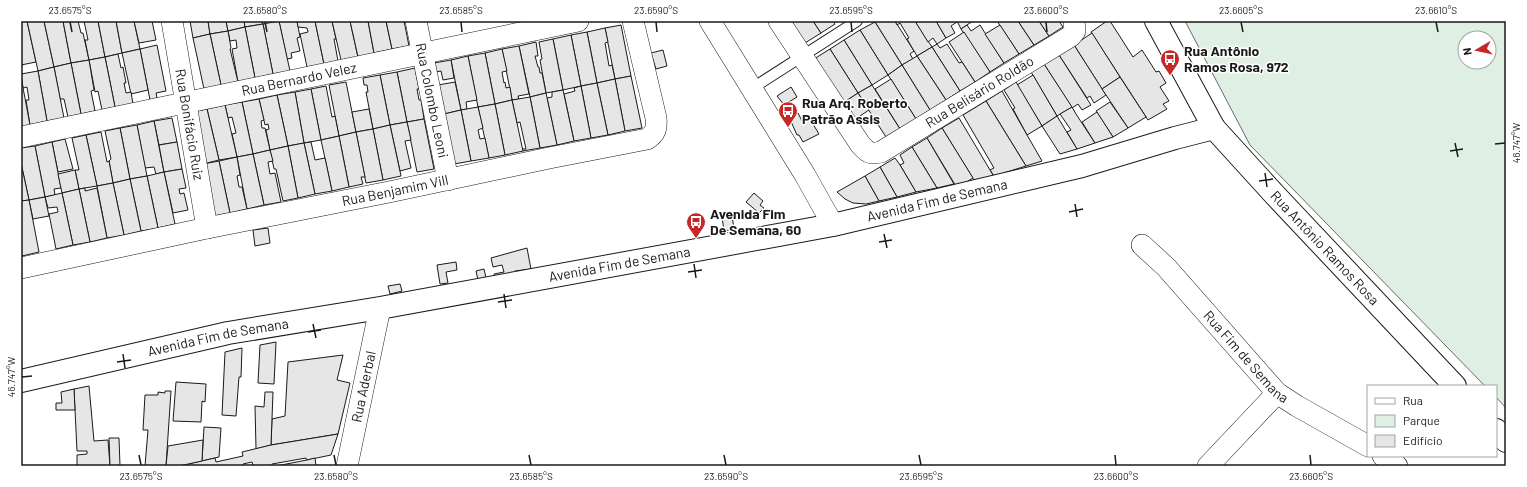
<svg xmlns="http://www.w3.org/2000/svg" width="1527" height="487" viewBox="0 0 1527 487" font-family="Barlow,sans-serif">
	<rect width="100%" height="100%" fill="#fff"/>
	<!-- green -->
	<path fill="#e0efe3" stroke="#6a6a6a" fill-rule="evenodd" d="M1185,21H1506V408L1496,397V386H1485L1250,145ZM1465,38H1489V62H1465Z"/>
	<!-- building -->
	<g fill="#e6e6e6" stroke="#1a1a1a">
		<path d="M21,21H27L36,62L21,65Z"/>
		<path d="M27,21H44L54,67L38,71Z"/>
		<path d="M44,21H63L71,63L54,67Z"/>
		<path d="M63,21H78L81,33H83L89,60L71,63Z"/>
		<path d="M84,21H98L105,57L89,60L85,40H88Z"/>
		<path d="M98,21H116L122,53L105,57Z"/>
		<path d="M116,21H134L140,49L122,53Z"/>
		<path d="M134,21H152L156,40L139,43Z"/>
		<path d="M190,21H208L210,34L193,38Z"/>
		<path d="M208,21H226L228,31L210,34Z"/>
		<path d="M226,21H244L245,27L228,31Z"/>
		<path d="M244,21H262L263,24L245,27Z"/>
		<path d="M279,21H297L300,37L297,38L300,51L291,53L292,58L287,59Z"/>
		<path d="M279,21L290,71L273,74L263,24Z"/>
		<path d="M297,21H315L324,64L307,67L300,34L308,32L307,28L298,27Z"/>
		<path d="M315,21H332L336,39H334L338,61L324,64Z"/>
		<path d="M332,21H350L358,57L341,60Z"/>
		<path d="M350,21H368L374,53L358,57Z"/>
		<path d="M368,21H386L392,49L374,53Z"/>
		<path d="M386,21H404L409,46L392,49Z"/>
		<path d="M791,21H813L821,33L805,43Z"/>
		<path d="M813,21H833L835,24L821,33Z"/>
		<path d="M876,21H895L914,51L910,54L913,59L902,65L875,22Z"/>
		<path d="M895,21H915L932,47L917,56L907,39L909,38L900,23L897,25Z"/>
		<path d="M915,21H936L946,38L937,44L933,38L928,42Z"/>
		<path d="M936,21H957V22L951,26L955,33L946,38Z"/>
		<path d="M957,21H973L961,29Z"/>
		<path d="M997,21H1018L1034,45L1019,54Z"/>
		<path d="M1018,21H1039L1049,36L1034,45Z"/>
		<path d="M1039,21H1059L1063,27L1049,36Z"/>
		<path d="M1107,21H1110L1133,57L1142,50L1156,72L1159,71L1166,83L1160,87L1169,101L1163,104L1167,109L1148,120L1091,32Z"/>
		<path d="M875,22L902,65L888,75L860,30Z"/>
		<path d="M263,24L273,74L255,78L245,27Z"/>
		<path d="M621,25L631,76L615,79L605,28Z"/>
		<path d="M967,25L971,31L980,25L1004,63L990,72L961,29Z"/>
		<path d="M1000,25L1019,54L1004,63L985,34Z"/>
		<path d="M245,27L255,78L238,82L232,49L237,48L236,40L230,41L228,31Z"/>
		<path d="M605,28L608,42L605,43L609,66L612,65L615,79L597,83L587,32Z"/>
		<path d="M860,30L888,75L872,85L844,40Z"/>
		<path d="M228,31L231,48L230,49L238,82L221,85L210,34Z"/>
		<path d="M587,32L597,83L581,86L571,35Z"/>
		<path d="M964,32L990,72L975,82L949,42Z"/>
		<path d="M1092,33L1120,77L1102,89L1074,45Z"/>
		<path d="M210,34L221,85L204,89L193,38Z"/>
		<path d="M571,35L581,86L563,90L553,39Z"/>
		<path d="M553,39L563,90L546,93L540,60L542,59L539,42Z"/>
		<path d="M844,40L872,85L858,93L830,49Z"/>
		<path d="M536,42L538,56H535L538,67H539L540,73H542L546,93L530,97L519,46Z"/>
		<path d="M937,44L940,48L947,44L959,63L962,62L975,82L960,91L932,47Z"/>
		<path d="M157,45L166,91L156,93L157,98L150,100L140,49Z"/>
		<path d="M1074,45L1106,95L1094,103L1090,96L1087,98L1059,55Z"/>
		<path d="M519,46L529,94L518,96L519,99L512,100L502,49Z"/>
		<path d="M932,47L960,91L946,100L917,56Z"/>
		<path d="M140,49L148,90L131,94L122,53Z"/>
		<path d="M502,49L507,71L502,72L504,83L505,82L506,88L510,87L512,100L495,104L485,53Z"/>
		<path d="M830,49L858,93L843,103L814,59Z"/>
		<path d="M663,50L667,66L656,69L651,53Z"/>
		<path d="M485,53L495,104L478,107L468,56Z"/>
		<path d="M118,54L121,68L123,67L126,83H124L126,93L131,92L133,104L115,107L105,57Z"/>
		<path d="M1059,55L1091,105L1082,110L1078,104L1072,108L1044,64Z"/>
		<path d="M468,56L477,100L466,102L467,109L461,110L451,60Z"/>
		<path d="M917,56L946,100L930,110L902,65Z"/>
		<path d="M105,57L115,107L102,110L98,91L95,92L89,60Z"/>
		<path d="M89,60L94,90L91,91L95,111L81,114L71,63Z"/>
		<path d="M451,60L454,78L443,80L441,71L435,72L434,63Z"/>
		<path d="M71,63L81,114L68,117L64,99H60L54,67Z"/>
		<path d="M1044,64L1072,107L1057,116L1031,72Z"/>
		<path d="M902,65L930,110L916,119L888,75Z"/>
		<path d="M54,67L64,118L47,121L38,71Z"/>
		<path d="M415,68L419,89H417L419,100H421L424,119L407,122L397,72Z"/>
		<path d="M38,71L47,121L30,125L26,100H29L27,87L23,88L21,74Z"/>
		<path d="M397,72L407,122L390,125L380,75Z"/>
		<path d="M380,75L390,125L373,129L366,92H368L367,85H364L363,78Z"/>
		<path d="M1033,75L1057,116L1042,126L1017,85Z"/>
		<path d="M631,76L642,128L625,131L615,79Z"/>
		<path d="M21,77L30,125L21,127Z"/>
		<path d="M1120,77L1146,117L1128,128L1102,89Z"/>
		<path d="M615,79L625,131L608,135L597,83Z"/>
		<path d="M891,79L916,119L900,129L875,89Z"/>
		<path d="M346,82L356,132L339,136L329,85Z"/>
		<path d="M455,82L461,110L444,114L438,85Z"/>
		<path d="M1016,82L1042,126L1027,135L1013,109L1015,108L1004,90Z"/>
		<path d="M597,83L608,135L591,138L581,86Z"/>
		<path d="M872,85L900,129L886,137L868,109L872,107L868,100L864,102L858,93Z"/>
		<path d="M326,86L332,117L335,116L339,136L321,140L311,89Z"/>
		<path d="M581,86L591,138L574,141L564,94L575,91L574,88Z"/>
		<path d="M791,87L797,97L784,105L777,96Z"/>
		<path d="M311,89L321,140L304,143L295,92Z"/>
		<path d="M563,90L574,141L557,145L547,98L552,97V92Z"/>
		<path d="M1002,91L1027,135L1042,161L1026,166L986,101Z"/>
		<path d="M295,92L304,143L288,146L277,95Z"/>
		<path d="M546,93L557,145L540,148L530,97Z"/>
		<path d="M858,93L869,110L854,120L843,103Z"/>
		<path d="M277,95L288,146L270,150L266,130L269,129L268,124L265,125L259,99Z"/>
		<path d="M530,97L540,148L523,151L522,149H526L520,122L517,123L512,100Z"/>
		<path d="M259,99L264,120L261,121L262,128H265L270,150L253,154L242,102Z"/>
		<path d="M512,100L523,151L505,155L495,104Z"/>
		<path d="M986,101L1026,166L994,176L990,170L994,168L963,115Z"/>
		<path d="M242,102L253,154L237,157L232,134L236,133L232,117L228,118L225,105Z"/>
		<path d="M1110,102L1128,128L1113,137L1096,111Z"/>
		<path d="M495,104L505,155L489,158L478,107Z"/>
		<path d="M225,105L237,157L219,160L207,109Z"/>
		<path d="M478,107L483,128L478,130L480,139L485,138L489,158L471,161L461,110Z"/>
		<path d="M1072,107L1076,114L1095,143L1077,149L1067,132L1071,130L1060,114Z"/>
		<path d="M207,109L219,160L203,164L192,112Z"/>
		<path d="M369,109L373,129L356,132L352,112Z"/>
		<path d="M461,110L471,161L454,164L444,114Z"/>
		<path d="M1097,112L1113,137L1095,143L1082,122Z"/>
		<path d="M798,113L803,123L810,119L819,134L803,142L799,135H797L789,117Z"/>
		<path d="M1057,116L1077,149L1060,154L1042,126Z"/>
		<path d="M172,118L177,142L159,145L154,121Z"/>
		<path d="M959,118L993,175L977,185L942,128Z"/>
		<path d="M424,119L434,169L417,172L407,122Z"/>
		<path d="M154,121L164,172L156,174L154,167L145,168L137,125Z"/>
		<path d="M407,122L411,140L405,141L411,168L400,171L390,125Z"/>
		<path d="M137,125L147,176L130,179L120,128Z"/>
		<path d="M390,125L401,176L383,180L373,129Z"/>
		<path d="M120,128L130,179L113,183L109,161L111,159L105,131Z"/>
		<path d="M942,128L973,178L957,188L927,138Z"/>
		<path d="M373,129L383,180L366,183L356,132Z"/>
		<path d="M101,132L107,162L109,161L113,183L97,186L86,135Z"/>
		<path d="M356,132L365,177H361L363,184L349,187L339,136Z"/>
		<path d="M86,135L97,186L79,189L75,170H79L72,138Z"/>
		<path d="M339,136L349,187L332,191L321,140Z"/>
		<path d="M927,138L954,184L937,188L912,147Z"/>
		<path d="M65,139L73,169L58,172L52,142Z"/>
		<path d="M52,142L61,188L54,189L55,195L45,197L35,146Z"/>
		<path d="M177,142L182,169L164,172L159,145Z"/>
		<path d="M311,142L315,160L325,158L332,191L315,194L304,143Z"/>
		<path d="M304,143L315,194L298,198L288,146Z"/>
		<path d="M35,146L45,197L29,200L21,163V148Z"/>
		<path d="M288,146L298,198L283,201L276,169H274L270,150Z"/>
		<path d="M912,147L937,188L916,192L900,165L904,163L900,155Z"/>
		<path d="M270,150L273,161L268,162L270,174L275,173L281,202L264,205L253,154Z"/>
		<path d="M253,154L264,205L247,209L237,157Z"/>
		<path d="M237,157L240,175L237,176L239,187H242L247,209L230,213L219,161Z"/>
		<path d="M895,158L900,165L916,192L897,197L880,167Z"/>
		<path d="M219,161L230,213L214,216L203,164Z"/>
		<path d="M21,163L29,200L21,201Z"/>
		<path d="M880,167L897,197L879,201L865,176Z"/>
		<path d="M182,169L186,188L179,189L180,194L184,193L188,210L173,213L164,172Z"/>
		<path d="M75,170L79,189L62,193L58,174Z"/>
		<path d="M164,172L175,224L158,228L147,176Z"/>
		<path d="M147,176L158,228L141,231L130,179Z"/>
		<path d="M865,176L879,201L866,204L853,203L845,199L837,192Z"/>
		<path d="M130,179L141,231L124,235L113,183Z"/>
		<path d="M113,183L124,235L107,238L97,186Z"/>
		<path d="M85,188V191L97,188L107,238L90,242L79,189Z"/>
		<path d="M79,189L90,242L73,245L62,193Z"/>
		<path d="M62,193L73,245L56,249L49,214L58,212L57,207L48,208L45,197Z"/>
		<path d="M754,193L763,201L760,205L764,208L759,213L746,202Z"/>
		<path d="M45,197L49,216L33,219L29,200Z"/>
		<path d="M29,200L39,252L22,256L21,250V201Z"/>
		<path d="M732,215L734,229L724,231L722,217Z"/>
		<path d="M268,228L270,243L255,246L253,230Z"/>
		<path d="M527,248L531,269L515,271L516,273L495,277L494,274L504,272L502,265L493,267L491,258Z"/>
		<path d="M456,262L457,270L446,272L448,283L440,284L437,265Z"/>
		<path d="M484,269L486,278L478,280L476,271Z"/>
		<path d="M400,284L402,291L390,294L388,286Z"/>
		<path d="M276,342L274,384L258,383L260,345Z"/>
		<path d="M242,348L241,377H239L236,416L222,415L225,352Z"/>
		<path d="M343,355L337,380L350,383L338,434L271,445L272,419L285,416L288,362Z"/>
		<path d="M176,382L206,384L205,402L202,401L201,422L173,421Z"/>
		<path d="M89,386L94,441L108,440L110,466H77V455L87,454V451H77L74,389Z"/>
		<path d="M74,389L75,410H56V403H62L61,392Z"/>
		<path d="M165,391H171L166,466H145L148,430H143L145,395H158V392L165,393Z"/>
		<path d="M265,392H273L271,445L256,449L255,406L264,407Z"/>
		<path d="M204,427L221,428L219,457L202,461Z"/>
		<path d="M338,434L331,455L307,460L306,458L272,464V466H253L252,462L243,464L244,466H179L215,458L216,462L243,456L242,452L271,445Z"/>
		<path d="M109,438H119L120,466H110Z"/>
		<path d="M203,440L202,461L179,466H166L168,446Z"/>
		<path d="M315,458L316,466H276L307,460Z"/>
	</g>
	<g fill="none" stroke-linecap="round" stroke-linejoin="round">
		<defs>
			<path id="service" d="M751,89L857,21"/>
			<g id="minor">
				<path id="s1" d="M172,21L207,228"/>
				<path id="s2" d="M416,21L448,180"/>
				<path d="M710,21L805,175L833,225"/>
				<path id="s3" d="M779,21L860,144C867,152 870,155 881,152L1071,36L1075,31L1074,21"/>
				<path id="s4" d="M21,137L578,21"/>
				<path id="s5" d="M1142,245L1166,267L1277,393L1297,406L1368,446"/>
				<path id="s6" d="M21,268L207,228L389,192L549,158L647,139C656,133 657,128 656,118L633,21"/>
				<path d="M1383,456L1397,466"/>
				<path id="s7" d="M347,466L380,308"/>
				<path d="M1208,466L1277,393"/>
			</g>
			<g id="tertiary">
				<path id="s8" d="M21,381L228,333L380,308L833,225L1082,166L1175,138L1214,128"/>
			</g>
			<g id="secondary">
				<path id="s9" d="M1156,21L1214,128L1275,195L1455,386"/>
				<path d="M1496,430L1506,441"/>
			</g>
		</defs>
		<!-- service casing -->
		<use href="#service" stroke="#1a1a1a" stroke-width="12"/>
		<!-- minor casing -->
		<use href="#minor" stroke="#1a1a1a" stroke-width="22"/>
		<!-- tertiary casing -->
		<use href="#tertiary" stroke="#1a1a1a" stroke-width="24"/>
		<!-- secondary casing -->
		<use href="#secondary" stroke="#1a1a1a" stroke-width="24"/>
		<!-- service -->
		<use href="#service" stroke="#fff" stroke-width="10"/>
		<!-- minor -->
		<use href="#minor" stroke="#fff" stroke-width="21"/>
		<!-- tertiary -->
		<use href="#tertiary" stroke="#fff" stroke-width="22"/>
		<!-- secondary -->
		<use href="#secondary" stroke="#fff" stroke-width="22"/>
	</g>
	<!-- ticks -->
	<path fill="none" stroke="#1a1a1a" stroke-width="1.5" d="M70,22L72,32M265,22L267,32M461,22L462,32M656,22L657,32M851,22L852,32M1046,22L1047,32M1241,22L1243,32M1436,22L1438,32M1455,143L1458,157M1495,144L1505,143M1450,151L1463,149M1265,173L1267,187M1259,181L1273,179M1075,204L1077,217M1069,212L1083,209M884,234L887,248M879,242L892,240M694,264L696,278M688,272L702,270M504,294L506,308M498,302L512,300M313,324L316,338M308,332L321,330M123,354L125,368M117,362L131,360M22,377L32,376M139,455L141,465M334,455L336,465M529,455L531,465M724,455L726,465M919,455L921,465M1115,455L1116,465M1310,455L1311,465"/>
	<!-- icons -->
	<defs>
		<symbol id="bus-pin" viewBox="-11 -11 22 30"><path d="M0 17L-7.5 6A9.5 9.5 0 1 1 7.5 6Z" fill="#c62828" stroke="#fff"/><path d="M-5-6H5V4H4V6H2V4H-2V6H-4V4H-5ZM-3.5-4V0h7V-4ZM-3.5 1.2v1.5H-2V1.2ZM2 1.2v1.5H3.5V1.2Z" fill="#fff"/></symbol>
	</defs>
	<g fill-rule="evenodd">
		<use href="#bus-pin" x="1159" y="48" width="22" height="30"/>
		<use href="#bus-pin" x="777" y="100" width="22" height="30"/>
		<use href="#bus-pin" x="685" y="211" width="22" height="30"/>
	</g>
	<g text-anchor="middle" stroke-width="3" stroke-linejoin="round" paint-order="stroke">
		<!-- poi labels -->
		<g font-size="14" font-weight="bold" fill="#1a1a1a" stroke="#fff" text-anchor="start">
			<text x="1184" y="56">Rua Antônio<tspan x="1184" dy="16">Ramos Rosa, 972</tspan></text>
			<text x="802" y="108">Rua Arq. Roberto<tspan x="802" dy="16">Patrão Assis</tspan></text>
			<text x="710" y="219">Avenida Fim<tspan x="710" dy="16">De Semana, 60</tspan></text>
		</g>
		<!-- street labels -->
		<g font-size="14" fill="#1a1a1a" stroke="#fff">
			<text dy="5" stroke="none"><textPath href="#s4" startOffset="284">Rua Bernardo Velez</textPath></text>
			<text dy="5" stroke="none"><textPath href="#s3" startOffset="287">Rua Belisário Roldão</textPath></text>
			<text dy="5" stroke="none"><textPath href="#s2" startOffset="81">Rua Colombo Leoni</textPath></text>
			<text dy="5" stroke="none"><textPath href="#s1" startOffset="105">Rua Bonifácio Ruiz</textPath></text>
			<text dy="5" stroke="none"><textPath href="#s6" startOffset="382">Rua Benjamim Vill</textPath></text>
			<text dy="5" stroke="none"><textPath href="#s8" startOffset="934">Avenida Fim de Semana</textPath></text>
			<text dy="5" stroke="none"><textPath href="#s9" startOffset="285">Rua Antônio Ramos Rosa</textPath></text>
			<text dy="5" stroke="none"><textPath href="#s8" startOffset="610">Avenida Fim de Semana</textPath></text>
			<text dy="5" stroke="none"><textPath href="#s8" startOffset="202">Avenida Fim de Semana</textPath></text>
			<text dy="5" stroke="none"><textPath href="#s5" startOffset="153">Rua Fim de Semana</textPath></text>
			<text dy="5" stroke="none"><textPath href="#s7" startOffset="81">Rua Aderbal</textPath></text>
		</g>
	</g>
	<!-- border -->
	<rect width="1527" height="487" fill="none" stroke="#ffffff" stroke-width="44"/>
	<!-- legend -->
	<rect x="1367" y="385" width="130" height="72" fill="#ffffff" stroke="#a3a3a3"/>
	<rect x="1375" y="398" width="20" height="6" fill="#ffffff" stroke="#a3a3a3"/>
	<text x="1403" y="405" font-size="12" fill="#1a1a1a">Rua</text>
	<rect x="1375" y="415" width="20" height="12" fill="#e0efe3" stroke="#a3a3a3"/>
	<text x="1403" y="425" font-size="12" fill="#1a1a1a">Parque</text>
	<rect x="1375" y="435" width="20" height="12" fill="#e6e6e6" stroke="#a3a3a3"/>
	<text x="1403" y="445" font-size="12" fill="#1a1a1a">Edifício</text>
	<!-- north arrow -->
	<g transform="translate(1477 50) rotate(261)"><circle r="19" fill="#ffffff" stroke="#a3a3a3"/>
	<path d="M0-3L7 15L0 10L-7 15Z" fill="#c62828"/>
	<text y="-6" font-size="11" font-weight="bold" text-anchor="middle" fill="#1a1a1a">N</text>
	</g>
	<rect x="22" y="22" width="1483" height="443" fill="none" stroke="#1a1a1a" stroke-width="1.5"/>
	<g font-size="10" text-anchor="middle" fill="#1a1a1a">
		<text x="70" y="14">23.6575°S</text>
		<text x="265" y="14">23.6580°S</text>
		<text x="461" y="14">23.6585°S</text>
		<text x="656" y="14">23.6590°S</text>
		<text x="851" y="14">23.6595°S</text>
		<text x="1046" y="14">23.6600°S</text>
		<text x="1241" y="14">23.6605°S</text>
		<text x="1436" y="14">23.6610°S</text>
		<text transform="translate(1516 143) rotate(-90)" y="4">46.747°W</text>
		<text transform="translate(11 377) rotate(-90)" y="4">46.747°W</text>
		<text x="141" y="480">23.6575°S</text>
		<text x="336" y="480">23.6580°S</text>
		<text x="531" y="480">23.6585°S</text>
		<text x="726" y="480">23.6590°S</text>
		<text x="921" y="480">23.6595°S</text>
		<text x="1116" y="480">23.6600°S</text>
		<text x="1311" y="480">23.6605°S</text>
	</g>
</svg>
